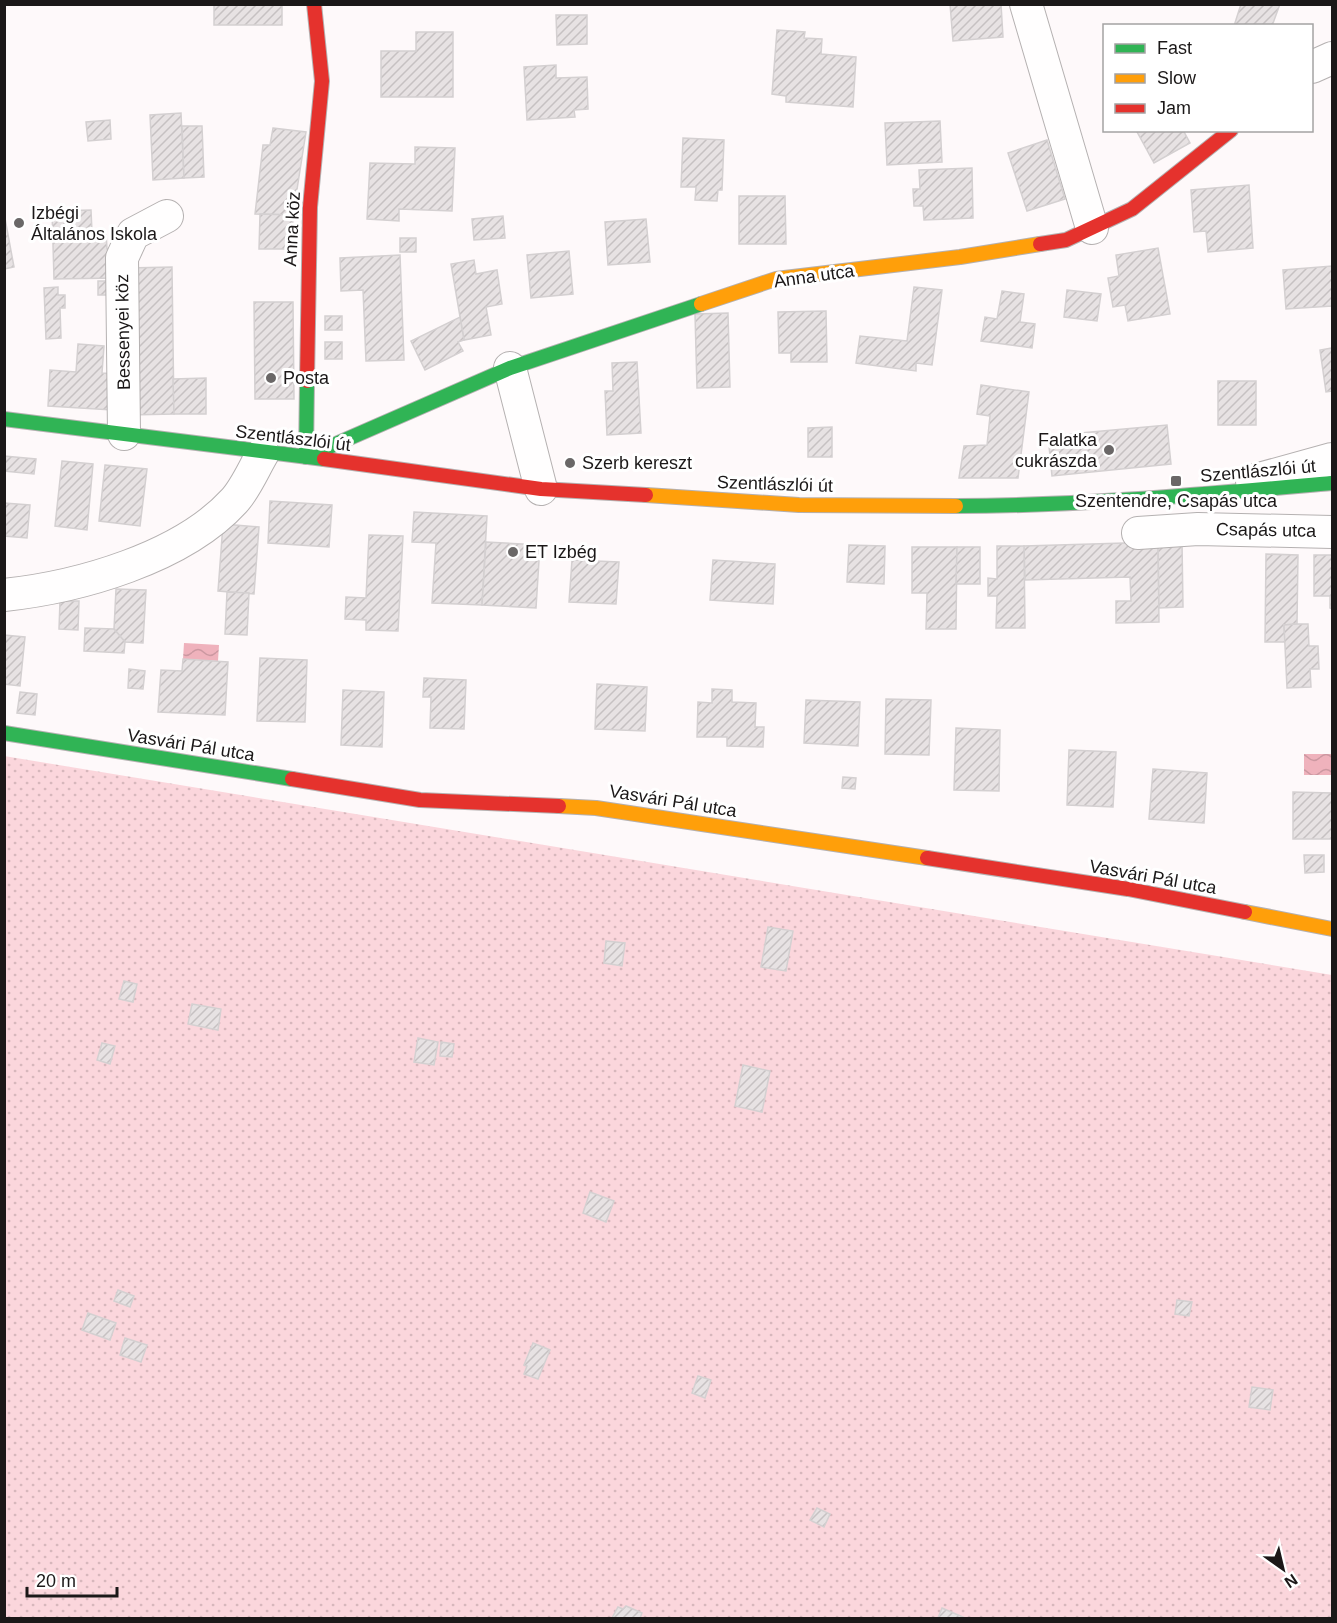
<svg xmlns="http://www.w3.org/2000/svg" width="1337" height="1623" viewBox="0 0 1337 1623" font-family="Arial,sans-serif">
	<defs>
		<pattern id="green-dots" width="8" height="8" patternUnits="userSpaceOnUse" patternTransform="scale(1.5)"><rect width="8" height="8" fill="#fbd6dc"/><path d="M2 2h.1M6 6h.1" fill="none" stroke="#d7b7bc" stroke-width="1.8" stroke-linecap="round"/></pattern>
		<pattern id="water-waves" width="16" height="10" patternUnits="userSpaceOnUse" patternTransform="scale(1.5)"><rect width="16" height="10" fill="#efb2bc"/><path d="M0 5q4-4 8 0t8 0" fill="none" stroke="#cc98a1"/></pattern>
		<pattern id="building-hatch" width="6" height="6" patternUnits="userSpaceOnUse" patternTransform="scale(1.5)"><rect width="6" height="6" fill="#e7e2e3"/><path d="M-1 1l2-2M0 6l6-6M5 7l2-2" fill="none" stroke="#c6c1c2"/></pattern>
	</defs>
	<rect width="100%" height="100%" fill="#fef9fa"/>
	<!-- green -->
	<path fill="url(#green-dots)" d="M4,756L1332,975V1618H5Z"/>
	<!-- water -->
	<g fill="url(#water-waves)">
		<path d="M184,643L219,645L218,661L183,659Z"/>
		<rect x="1304" y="754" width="28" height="21"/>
	</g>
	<!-- building -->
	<g fill="url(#building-hatch)" stroke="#d4d0d1" stroke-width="1.5">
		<rect x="214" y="4" width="68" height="21"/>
		<path d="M950,4H1001L1003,37L953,41Z"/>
		<path d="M1241,4H1280L1272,26H1234Z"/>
		<path d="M556,15H587V44L557,45Z"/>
		<path d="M777,30L805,32L804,38L822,39L821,54L856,57L853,107L786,102V96L772,94Z"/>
		<path d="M416,32H453V97H381V51H416Z"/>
		<path d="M556,65V78L587,77L588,109L574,110L575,117L527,120L524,67Z"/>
		<path d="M181,113L184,178L153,180L150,115Z"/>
		<path d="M110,120L111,139L88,141L86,122Z"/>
		<path d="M940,121L942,162L887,165L885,123Z"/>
		<path d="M182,126H202L204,177L184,178Z"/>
		<path d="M273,128L306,132L293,215L255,214L263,145H270Z"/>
		<path d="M1136,130H1183L1190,143L1154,163Z"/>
		<path d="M683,138L724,140L722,190H718L717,201L695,200L696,187H681Z"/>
		<path d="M1047,140L1065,199L1027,211L1008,153Z"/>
		<path d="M415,147L455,148L452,211L399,209V221L367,219L370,163L415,164Z"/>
		<path d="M972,168L973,218L924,220L923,206H914L913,189H920L919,170Z"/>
		<path d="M1249,185L1253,248L1208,252L1206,231L1194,232L1191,190Z"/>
		<path d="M739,196H785L786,244H739Z"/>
		<path d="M91,210L92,232H106L107,249L115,248L116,278L54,279L52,211Z"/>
		<path d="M4,213L14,267L4,269Z"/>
		<path d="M260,214L293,215L292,249H259Z"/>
		<path d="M503,216L505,238L474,240L472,219Z"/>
		<path d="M646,219L650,262L608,265L605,222Z"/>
		<rect x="400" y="238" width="16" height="14"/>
		<path d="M1158,248L1170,314L1128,321L1125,305L1113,307L1108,278L1119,276L1116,255Z"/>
		<path d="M569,251L573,294L531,298L527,255Z"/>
		<path d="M400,255L404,360L366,361L363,290L341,291L340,258Z"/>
		<path d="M474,260L476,274L497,270L502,304L486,307L491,335L464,340L451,264Z"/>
		<path d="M1332,266V306L1286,309L1283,270Z"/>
		<path d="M172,267L174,414L129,415L127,268Z"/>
		<rect x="98" y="281" width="18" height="14"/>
		<path d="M58,287V295H65V308H60L61,338L46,339L44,288Z"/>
		<path d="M914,287L942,290L932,365L916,363V371L856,363L860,336L907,341Z"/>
		<path d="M1067,290L1101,294L1097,321L1064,317Z"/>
		<path d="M1002,291L1024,294L1020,322L1035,324L1032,348L981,341L985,317L997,319Z"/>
		<path d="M254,302H293L294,399H255Z"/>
		<path d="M826,311L827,362H791V353H779L778,312Z"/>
		<path d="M728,313L730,387L697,388L695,314Z"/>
		<rect x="325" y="316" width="17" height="14"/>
		<path d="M460,317L464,340L458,342L463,351L425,370L411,341Z"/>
		<rect x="325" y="342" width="17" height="17"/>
		<path d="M78,344L104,346L102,373L114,374L112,410L48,406L50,370L76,372Z"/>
		<path d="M1332,348V391L1326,392L1320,350Z"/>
		<path d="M637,362L641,433L607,435L605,391H613L612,363Z"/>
		<path d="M206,378V414H174L173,379Z"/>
		<rect x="1218" y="381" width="38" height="44"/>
		<path d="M981,385L1029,392L1018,478H959L964,446L987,445L990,416L977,414Z"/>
		<path d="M1167,425L1171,464L1052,476L1048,436Z"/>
		<path d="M832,427V457H808V428Z"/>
		<path d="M4,456L36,459L34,474L4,471Z"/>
		<path d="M62,461L93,464L87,530L55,526Z"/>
		<path d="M105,465L147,469L140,526L99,521Z"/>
		<path d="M270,501L332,505L329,547L268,543Z"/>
		<path d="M4,503L30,505L27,538L4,536Z"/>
		<path d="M414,512L487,516L482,605L432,603L436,543L412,542Z"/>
		<path d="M223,524L259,527L254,594L218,591Z"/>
		<path d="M369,535L403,536L398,631L366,630V620L345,619L346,597L366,598Z"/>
		<path d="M486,542L540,545L536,608L482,605Z"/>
		<path d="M1158,542L1159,622L1116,623V601H1131L1130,577L1025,580L1024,546Z"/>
		<path d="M1158,542H1182L1183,607L1159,608Z"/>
		<path d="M849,545L885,546L884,584L847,582Z"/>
		<path d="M997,546H1024L1025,628H996L997,596H988V578L997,579Z"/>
		<path d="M912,547H957L956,629H926L927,593H912Z"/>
		<path d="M957,547H980V584H956Z"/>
		<path d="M1266,554L1298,555L1297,624L1284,625L1285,642H1265Z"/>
		<path d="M1314,555H1332V609L1330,608V596H1314Z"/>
		<path d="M572,560L619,562L616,604L569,602Z"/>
		<path d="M713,560L775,564L773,604L710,600Z"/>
		<path d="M116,589L146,590L143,643L125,642L114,629Z"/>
		<path d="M227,592L249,593L247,635L225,634Z"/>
		<path d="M60,601H79L78,630L59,629Z"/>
		<path d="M1297,624H1308L1309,646H1318L1319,669H1310L1311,687L1287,688L1284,625Z"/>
		<path d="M85,628L114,629L125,642L124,653L84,651Z"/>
		<path d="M4,635L25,637L20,686L4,684Z"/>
		<path d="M260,658L307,660L305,722L257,721Z"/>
		<path d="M183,659L228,662L225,715L158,712L161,670L182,671Z"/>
		<path d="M129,669L145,671L143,689L128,688Z"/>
		<path d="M424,678L466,680L464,729L430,728L431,697H423Z"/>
		<path d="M597,684L647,687L645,731L595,729Z"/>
		<path d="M712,689L732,690V702L756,703L755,727H764L763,747L727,746V737H697L698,702L712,703Z"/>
		<path d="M343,690L384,692L382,747L341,745Z"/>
		<path d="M20,692L37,694L35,715L17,713Z"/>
		<path d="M886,699L931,700L929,755L885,754Z"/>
		<path d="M806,700L860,702L858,746L804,743Z"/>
		<path d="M956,728L1000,730L999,791L954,790Z"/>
		<path d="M1069,750L1116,752L1113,807L1067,805Z"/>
		<path d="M1153,769L1207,773L1204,823L1149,819Z"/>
		<path d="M843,777L856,778L855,789L842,788Z"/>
		<path d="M1293,792L1332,793V839H1293Z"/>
		<path d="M1304,855H1324V872L1305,873Z"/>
		<path d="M768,927L793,931L786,971L761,967Z"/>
		<path d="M606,941L625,943L622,966L604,963Z"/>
		<path d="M124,981L137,984L133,1002L119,999Z"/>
		<path d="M192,1004L221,1009L218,1030L188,1024Z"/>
		<path d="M418,1038L438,1042L434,1065L414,1062Z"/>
		<path d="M441,1042L454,1044L452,1057L440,1056Z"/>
		<path d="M102,1043L115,1046L110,1064L97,1060Z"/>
		<path d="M743,1065L770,1071L762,1112L735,1106Z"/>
		<path d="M590,1192L614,1201L606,1222L583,1213Z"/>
		<path d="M118,1290L134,1296L130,1307L114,1301Z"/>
		<path d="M1177,1300L1192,1302L1189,1316L1175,1314Z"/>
		<path d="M88,1313L116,1323L110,1340L82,1330Z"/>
		<path d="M125,1338L147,1345L141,1362L120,1355Z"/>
		<path d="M533,1343L550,1350L538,1379L524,1374L527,1366L524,1365Z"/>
		<path d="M698,1376L711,1380L705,1398L692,1393Z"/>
		<path d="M1252,1387L1273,1390L1270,1410L1249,1407Z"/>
		<path d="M817,1508L830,1514L824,1527L810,1520Z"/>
		<path d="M626,1606L642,1613L640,1618H612L618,1607L623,1609Z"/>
		<path d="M942,1608L965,1618H938Z"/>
	</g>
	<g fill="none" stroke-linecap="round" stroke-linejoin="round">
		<defs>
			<g id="street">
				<path d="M1026,4L1092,228"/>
				<path d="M1312,67L1332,58"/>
				<path d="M510,368L541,489"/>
				<path d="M124,434L122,258L133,234L167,216"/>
				<path d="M1252,481L1332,459"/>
				<path d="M1138,533L1198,529L1332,532"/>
				<path d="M4,595C79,587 182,558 234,501C246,488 254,468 263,453"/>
			</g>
			<g id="fast">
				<path d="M307,381L306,457L510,368L701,304"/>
				<path d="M4,419L324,459"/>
				<path d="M956,506C1082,506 1207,494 1332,483"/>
				<path d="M4,733L292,779"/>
			</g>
			<g id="slow">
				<path d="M701,304L776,279L960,257L1040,244"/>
				<path d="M646,495L799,505L956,506"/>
				<path d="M559,806L596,808L927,858"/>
				<path d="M1245,912L1332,929"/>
			</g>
			<g id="jam">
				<path d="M1040,244L1066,240L1132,209L1231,130"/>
				<path d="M307,381L310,207L322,81L314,4"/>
				<path d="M324,459L541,489L646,495"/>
				<path d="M292,779L420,800L559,806"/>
				<path d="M927,858L1128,889L1245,912"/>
			</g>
		</defs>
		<!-- street casing -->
		<use href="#street" stroke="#b5b1b1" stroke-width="34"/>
		<!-- fast casing -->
		<use href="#fast" stroke="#b5b1b1" stroke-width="16"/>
		<!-- slow casing -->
		<use href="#slow" stroke="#b5b1b1" stroke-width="16"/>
		<!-- jam casing -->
		<use href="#jam" stroke="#b5b1b1" stroke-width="16"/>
		<!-- street -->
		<use href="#street" stroke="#fffefe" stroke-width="32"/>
		<!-- fast -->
		<use href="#fast" stroke="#30b455" stroke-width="14"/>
		<!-- slow -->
		<use href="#slow" stroke="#ff9f0a" stroke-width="14"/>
		<!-- jam -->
		<use href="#jam" stroke="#e5322d" stroke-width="14"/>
	</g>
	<!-- markers -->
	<g fill="#6a6767" stroke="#fff" stroke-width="2">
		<circle cx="19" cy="223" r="6"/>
		<circle cx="271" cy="378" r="6"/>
		<circle cx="1109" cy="450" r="6"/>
		<circle cx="570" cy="463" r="6"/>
		<rect x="1170" y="475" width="12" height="12" rx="3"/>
		<circle cx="513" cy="552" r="6"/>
	</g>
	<g text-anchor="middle" stroke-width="6" stroke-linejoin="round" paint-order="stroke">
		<!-- poi labels -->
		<g font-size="18" fill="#1b1818" stroke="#fff" text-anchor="start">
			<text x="31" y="219">Izbégi<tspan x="31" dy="21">Általános Iskola</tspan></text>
			<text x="283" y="384">Posta</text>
			<text x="1097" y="446" text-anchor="end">Falatka<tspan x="1097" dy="21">cukrászda</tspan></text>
			<text x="582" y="469">Szerb kereszt</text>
			<text x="1176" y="507" text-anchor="middle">Szentendre, Csapás utca</text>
			<text x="525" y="558">ET Izbég</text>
		</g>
		<!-- street labels -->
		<g font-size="18" fill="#1b1818" stroke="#fff">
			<text transform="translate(292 229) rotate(-87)" y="6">Anna köz</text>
			<text transform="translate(814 276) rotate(-8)" y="6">Anna utca</text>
			<text transform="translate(123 332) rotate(-91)" y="6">Bessenyei köz</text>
			<text transform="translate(293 438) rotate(7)" y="6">Szentlászlói út</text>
			<text transform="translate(1258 471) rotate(-5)" y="6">Szentlászlói út</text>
			<text transform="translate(775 484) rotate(2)" y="6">Szentlászlói út</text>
			<text transform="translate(1266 530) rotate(1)" y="6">Csapás utca</text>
			<text transform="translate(191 745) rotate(9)" y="6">Vasvári Pál utca</text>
			<text transform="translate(673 801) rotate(9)" y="6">Vasvári Pál utca</text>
			<text transform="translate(1153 877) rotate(10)" y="6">Vasvári Pál utca</text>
		</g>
	</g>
	<!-- border -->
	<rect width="1337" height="1623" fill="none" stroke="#1b1818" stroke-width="12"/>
	<!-- legend -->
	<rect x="1103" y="24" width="210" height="108" fill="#ffffff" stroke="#a4a3a3" stroke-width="1.5"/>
	<rect x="1115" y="44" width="30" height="9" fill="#30b455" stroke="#a4a3a3" stroke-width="1.5"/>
	<text x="1157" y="54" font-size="18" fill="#1b1818">Fast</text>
	<rect x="1115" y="74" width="30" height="9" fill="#ff9f0a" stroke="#a4a3a3" stroke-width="1.5"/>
	<text x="1157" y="84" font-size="18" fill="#1b1818">Slow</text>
	<rect x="1115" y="104" width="30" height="9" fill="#e5322d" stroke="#a4a3a3" stroke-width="1.5"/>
	<text x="1157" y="114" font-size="18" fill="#1b1818">Jam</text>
	<!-- north arrow -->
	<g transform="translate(1283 1569) rotate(146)" stroke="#ffffff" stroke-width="4.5" paint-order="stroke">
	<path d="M0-4.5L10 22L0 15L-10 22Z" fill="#1b1818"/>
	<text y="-9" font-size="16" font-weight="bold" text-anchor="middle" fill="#1b1818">N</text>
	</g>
	<!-- scale -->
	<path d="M27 1587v9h90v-9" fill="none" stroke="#1b1818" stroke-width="3"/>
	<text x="36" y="1587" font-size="18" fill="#1b1818" stroke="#ffffff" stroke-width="4.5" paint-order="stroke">20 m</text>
</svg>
